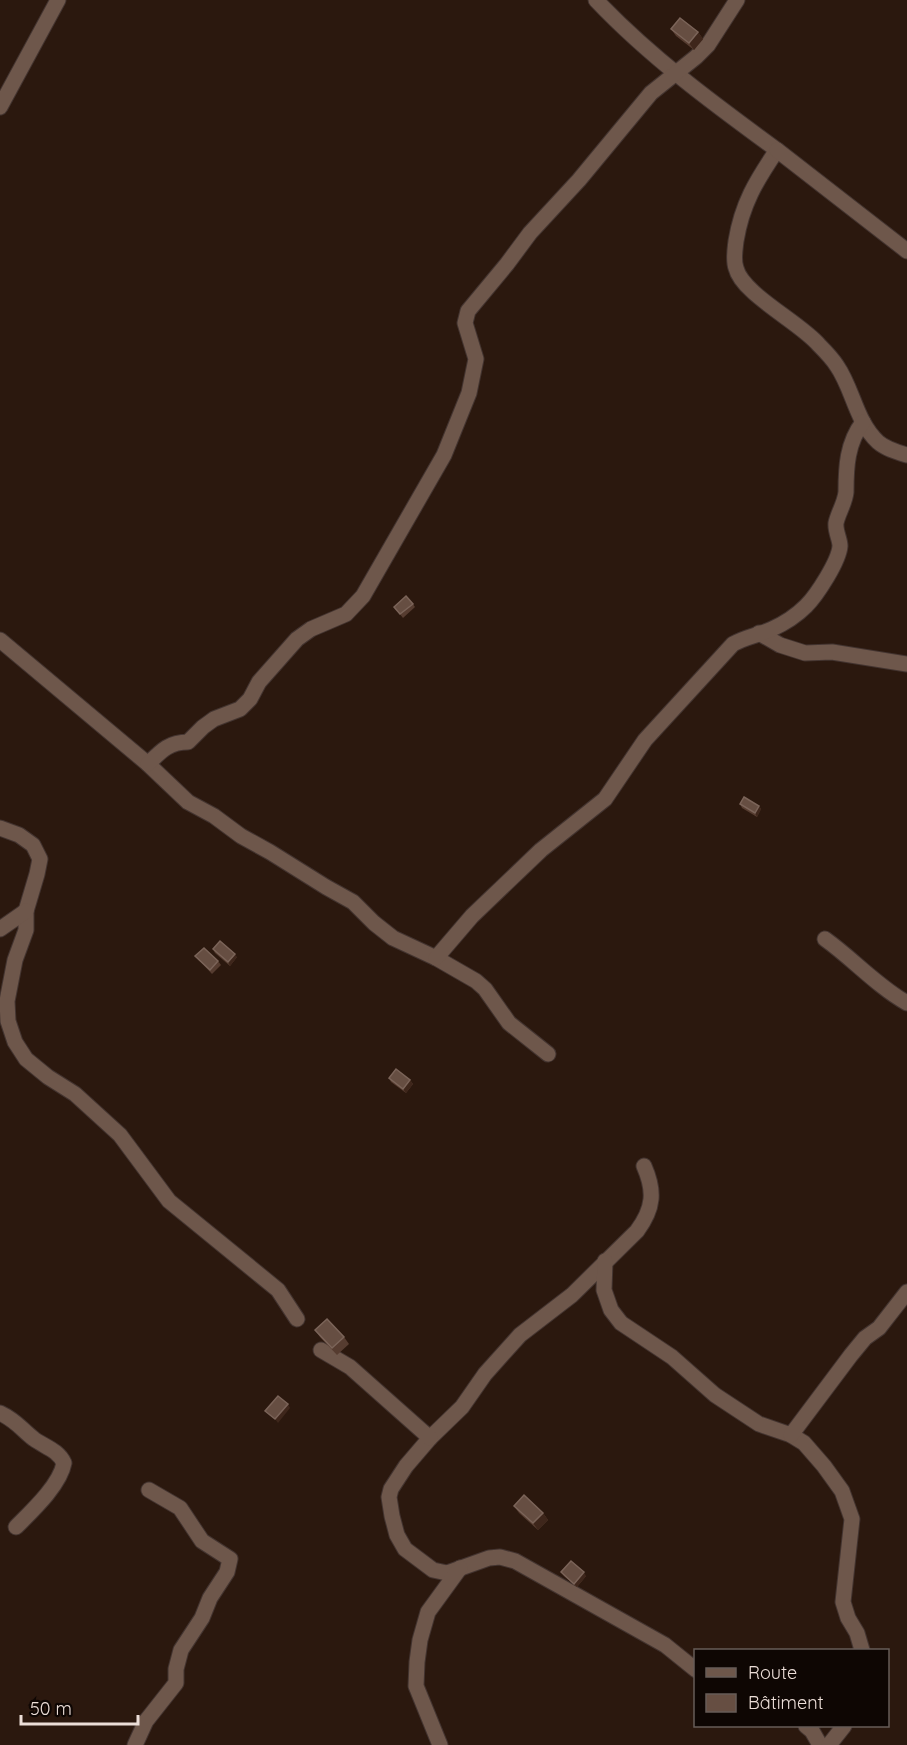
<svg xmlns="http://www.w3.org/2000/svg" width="907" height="1745" viewBox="0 0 907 1745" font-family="Quicksand,sans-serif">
	<rect width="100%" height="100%" fill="#2b180e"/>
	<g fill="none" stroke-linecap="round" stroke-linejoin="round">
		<defs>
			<g id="minor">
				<path d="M596,0C650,57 714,104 777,150C756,181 742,204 736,241C735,250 733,260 736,268C742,294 801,323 819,345C825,351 832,358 837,366C853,389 856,422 878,442C886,449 897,452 907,455"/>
				<path d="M0,107L58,0"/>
				<path d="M777,150L907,251"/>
				<path d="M759,633L780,645L805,653L832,652L907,664"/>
				<path d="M0,640L148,764L188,802L214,816L241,836L270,852L326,887L353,902L374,923L393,938L436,958L476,981L485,989L509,1023L548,1054"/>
				<path d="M148,764C161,751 169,742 188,742L203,727L214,719L240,709L250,699L259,682L297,639L311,629L346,614L363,596L444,455L469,393L476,359L465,323L468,311L507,264L530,233L579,180L651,93L696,57L708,45L737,0"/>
				<path d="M0,828L19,835L33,845L40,859L37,874L26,911V930L15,960L7,1001L8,1021L15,1042L26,1059L48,1077L75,1094L120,1135L169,1201L278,1290L297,1319"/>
				<path d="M0,929L26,911"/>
				<path d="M825,939C853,959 877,986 907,1003"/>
				<path d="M436,958L472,916L541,850L605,799L645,740L733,644C745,637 759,635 772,629C783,624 797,615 806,606C817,595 839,561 840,546C840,539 835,531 836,523C838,513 845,503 846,492C846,467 847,443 863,422"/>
				<path d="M644,1166C655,1191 654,1208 637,1231L572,1295L520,1335L485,1374L462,1407L430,1438L406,1466L391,1489L389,1497L392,1516L397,1535L405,1549L433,1570L447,1573L489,1558L500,1557L515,1561L665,1645L696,1670"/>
				<path d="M605,1261L604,1290L611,1310L621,1323L672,1357L715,1395L759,1424L791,1435L804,1443L824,1466L842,1491L852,1519L843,1602L848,1618L857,1633L862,1650"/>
				<path d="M321,1350L350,1367L430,1438"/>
				<path d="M0,1413C17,1421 21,1429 34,1439C45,1447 58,1450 64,1463C60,1485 32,1511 16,1527"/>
				<path d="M791,1435L851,1355L865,1338L879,1328L907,1292"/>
				<path d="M806,1726L812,1731L820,1745"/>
				<path d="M135,1745L146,1721L176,1683V1669L181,1650L202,1618L210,1598L227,1572L230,1559L202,1541L180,1508L149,1490"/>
				<path d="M440,1745L416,1686L417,1662L420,1640L428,1612L460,1568"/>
				<path d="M829,1745L844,1726"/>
			</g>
		</defs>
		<!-- minor casing -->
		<use href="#minor" stroke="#433430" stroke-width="17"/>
		<!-- minor -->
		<use href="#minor" stroke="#6e574b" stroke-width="15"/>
	</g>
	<!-- wall -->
	<g fill="#563c30">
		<path d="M671,29L698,32L703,39L694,50L676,36Z"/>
		<path d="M413,604L415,607L403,618L394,607Z"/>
		<path d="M740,804L759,806L761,809L757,817L742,808Z"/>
		<path d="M213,949L237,957L230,966L215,953Z"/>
		<path d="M195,956L218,961L221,965L212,974Z"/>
		<path d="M389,1078L410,1080L413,1084L406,1093L391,1082Z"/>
		<path d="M315,1330L344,1337L349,1344L337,1355L320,1337Z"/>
		<path d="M514,1506L543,1513L548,1520L538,1530L519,1513Z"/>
		<path d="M561,1572L586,1576L577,1587L564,1576Z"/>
	</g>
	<!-- shaded-wall -->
	<g fill="#3e261b">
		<path d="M698,32L703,39L694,50L689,43Z"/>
		<path d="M759,806L761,809L757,817L755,813Z"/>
		<path d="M235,954L237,957L230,966L228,962Z"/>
		<path d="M410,1080L413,1084L406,1093L403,1089Z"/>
		<path d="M288,1404L290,1408L278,1423L275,1419Z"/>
		<path d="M543,1513L548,1520L538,1530L533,1523Z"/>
		<path d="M584,1572L586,1576L577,1587L574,1584Z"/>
	</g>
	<!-- building -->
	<g fill="#664e42" stroke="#7b6459" stroke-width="1.5">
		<path d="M680,18L698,32L689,43L671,29Z"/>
		<path d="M406,596L413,604L400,614L394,607Z"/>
		<path d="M744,797L759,806L755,813L740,804Z"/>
		<path d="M220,941L235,954L228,962L213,949Z"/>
		<path d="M204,948L218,961L210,970L195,956Z"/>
		<path d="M396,1069L410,1080L403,1089L389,1078Z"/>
		<path d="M327,1319L344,1337L332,1348L315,1330Z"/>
		<path d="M278,1396L288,1404L275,1419L265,1411Z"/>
		<path d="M524,1495L543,1513L533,1523L514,1506Z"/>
		<path d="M571,1561L584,1572L574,1584L561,1572Z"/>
	</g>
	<!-- legend -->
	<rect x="694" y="1649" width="195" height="78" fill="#0e0603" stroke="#675c58" stroke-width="1.5"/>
	<rect x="706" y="1668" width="30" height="9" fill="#6e574b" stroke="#675c58" stroke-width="1.5"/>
	<text x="748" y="1679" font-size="18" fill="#ecded8">Route</text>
	<rect x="706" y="1694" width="30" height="18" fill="#664e42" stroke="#675c58" stroke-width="1.5"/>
	<text x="748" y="1709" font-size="18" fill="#ecded8">Bâtiment</text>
	<!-- scale -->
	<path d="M21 1715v9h117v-9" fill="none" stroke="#ecded8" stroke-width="3"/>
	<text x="30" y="1715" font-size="18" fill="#ecded8" stroke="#0e0603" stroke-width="4.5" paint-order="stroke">50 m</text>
</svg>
